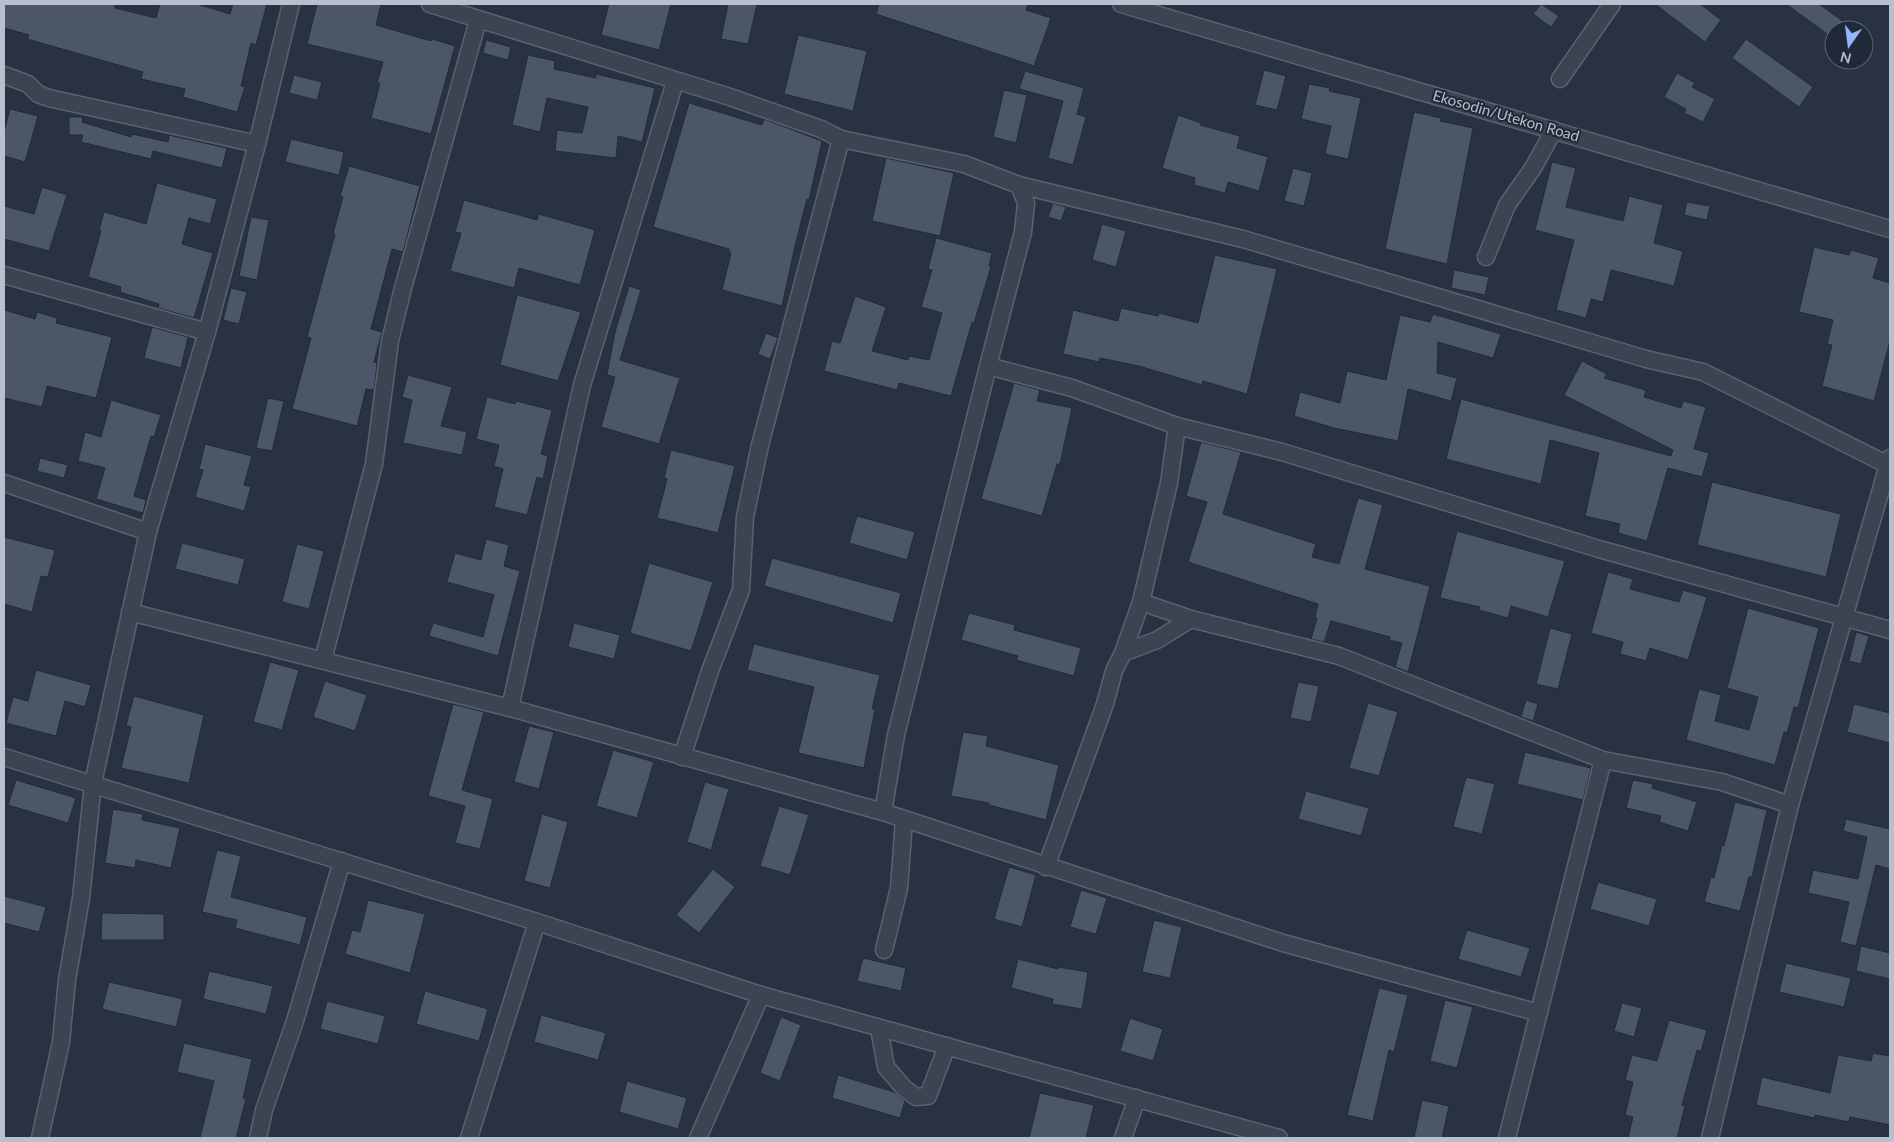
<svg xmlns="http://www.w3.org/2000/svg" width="1894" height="1142" viewBox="0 0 1894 1142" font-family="Lato,sans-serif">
	<rect width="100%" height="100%" fill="#283243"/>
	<!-- building -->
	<g fill="#4c5669" stroke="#222b3a">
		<path d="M4,4H115V8L156,18L160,4H197L230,14L233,4H267L256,45L251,43L241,86L245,87L237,112L183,97L185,89L141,79L143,72L27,39L29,35L4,28Z"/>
		<path d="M317,4H381L376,25L431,41L432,39L455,46L431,134L371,118L380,83H377L383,62L307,44Z"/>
		<path d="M609,4H671L659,50L601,35Z"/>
		<path d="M728,4H757L748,44L721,39Z"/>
		<path d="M879,4H1028L1026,10L1051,18L1034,66L876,14Z"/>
		<path d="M1541,4L1559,16L1551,27L1533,14Z"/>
		<path d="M1655,4H1700L1721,20L1705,42Z"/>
		<path d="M1786,4H1819L1855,30H1834V39Z"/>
		<path d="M798,35L867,51L853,111L784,94Z"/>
		<path d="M1746,39L1813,87L1799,107L1732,58Z"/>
		<path d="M486,40L511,47L508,60L483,53Z"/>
		<path d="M528,55L555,61L554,69L596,78V74L655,88L642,142L618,136L616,158L555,151L557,130L582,133L588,107L547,98L540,132L512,125Z"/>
		<path d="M1264,70L1286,76L1277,110L1255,105Z"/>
		<path d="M1025,71L1084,88L1077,114L1086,117L1073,165L1048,158L1063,101L1019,89Z"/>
		<path d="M1677,73L1695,83L1692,87L1715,99L1703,122L1684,113L1686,109L1664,97Z"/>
		<path d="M294,75L322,82L317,100L289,93Z"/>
		<path d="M1309,84L1330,88L1329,91L1361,98L1348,159L1325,154L1331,126L1301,119Z"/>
		<path d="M1004,90L1027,95L1016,143L993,137Z"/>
		<path d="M689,103L762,125L764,119L822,141L809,200L807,199L795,246L782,306L722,290L731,253H729V249L653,227Z"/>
		<path d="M10,109L38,116L25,162L4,156V132Z"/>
		<path d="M1414,112L1441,118L1440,121L1473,128L1447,264L1385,249Z"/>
		<path d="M1178,115L1201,123L1200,125L1240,136L1237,148L1268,157L1259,191L1228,182L1225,193L1194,185L1195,178L1162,168Z"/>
		<path d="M69,117H83L82,122L131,137L132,134L168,142L169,135L227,148L222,168L153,151L151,159L81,142L83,135H69Z"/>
		<path d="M291,139L344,152L339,175L285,162Z"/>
		<path d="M886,158L954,173L940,236L872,221Z"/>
		<path d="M1552,162L1576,168L1566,207L1623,221L1629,196L1663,205L1654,243L1683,251L1674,286L1611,270L1603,302L1591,299L1586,318L1556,310L1574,240L1535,230Z"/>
		<path d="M349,166L420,186L403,252L392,249L371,329L382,332L374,362L377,363L374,390L366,389L357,426L292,409L311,338L307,337L335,234L333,233L343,197L340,196Z"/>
		<path d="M1293,168L1312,173L1304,206L1284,201Z"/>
		<path d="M157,183L217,199L210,224L189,218L182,244L213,253L194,318L158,308L159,304L120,292L121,287L88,277L101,231L99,230L104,212L146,224Z"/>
		<path d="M42,187L67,195L49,251L4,239V206L34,214Z"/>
		<path d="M464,200L537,220L539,214L595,230L580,285L519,268L514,288L450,271L461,233L455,232Z"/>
		<path d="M1687,202L1710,206L1707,220L1684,215Z"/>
		<path d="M1053,203L1066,207L1061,221L1048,217Z"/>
		<path d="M251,217L269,220L257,280L239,276Z"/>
		<path d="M1102,224L1126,231L1116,267L1092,260Z"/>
		<path d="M936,238L992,253L989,266L991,267L974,323L972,322L951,396L899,383L897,390L824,371L832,341L840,343L855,296L886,307L872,351L908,360L909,356L929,360L942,313L921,307L932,270L928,269Z"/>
		<path d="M1814,247L1849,255L1851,250L1879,258L1873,278L1890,283V341L1874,401L1822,386L1832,345L1827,344L1833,320L1799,312Z"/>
		<path d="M1215,255L1277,269L1247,394L1203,381L1202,385L1139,366L1100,358L1099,362L1063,354L1073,310L1118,321L1121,308L1158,316L1159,313L1198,323Z"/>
		<path d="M1454,270L1489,277L1485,295L1451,288Z"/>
		<path d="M629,286L641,290L620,360L680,378L659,444L601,427L615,377L607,375L615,332Z"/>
		<path d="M231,288L247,292L239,324L223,320Z"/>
		<path d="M517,295L581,312L558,381L500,365Z"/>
		<path d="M4,310L35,319L37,312L57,318L56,323L112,337L96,398L47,386L42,407L4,398Z"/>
		<path d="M1433,314L1501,334L1493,358L1438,342L1437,373L1457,378L1451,401L1408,389L1398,441L1334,428L1294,416L1300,392L1340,403L1347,371L1386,380L1400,315L1430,322Z"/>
		<path d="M152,327L188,337L181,368L144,358Z"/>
		<path d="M766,333L778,338L770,359L758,354Z"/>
		<path d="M1582,361L1607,374L1604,378L1646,390L1644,397L1681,408L1683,401L1706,407L1694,449L1709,453L1702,477L1668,468L1647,541L1618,533L1620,524L1585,516L1599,453L1550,440L1541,484L1446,459L1461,399L1671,456L1673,450L1564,395Z"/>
		<path d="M408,375L452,387L441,426L467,432L462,455L403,443L412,400L402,397Z"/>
		<path d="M1014,383L1040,390L1037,401L1072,408L1060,464H1057L1042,516L981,499Z"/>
		<path d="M487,397L515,404L516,401L552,410L541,454L548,456L543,479L537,477L527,515L494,507L503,469L494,466L499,445L476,439Z"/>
		<path d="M268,398L284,401L272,451L256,448Z"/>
		<path d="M111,400L161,415L154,437L151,436L134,496L146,500L143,513L96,499L105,468L78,461L85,432L101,437Z"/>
		<path d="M1201,442L1241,452L1223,514L1316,544L1312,557L1339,564L1358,498L1383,505L1365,569L1430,586L1408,672L1395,667L1402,643L1389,640L1390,637L1331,621L1324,642L1311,639L1317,618L1315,617L1318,604L1188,562L1207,502L1186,496Z"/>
		<path d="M205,444L252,456L244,485L251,487L244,511L195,497L203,470L199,469Z"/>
		<path d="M671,450L735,466L718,533L657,518L667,479L664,478Z"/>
		<path d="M40,458L68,465L64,478L37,471Z"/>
		<path d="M1712,482L1841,514L1826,577L1697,545Z"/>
		<path d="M857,516L915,532L907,560L849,543Z"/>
		<path d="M1457,531L1565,561L1548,617L1511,606L1508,618L1479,610L1480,607L1440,598Z"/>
		<path d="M4,537L55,550L48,577L41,576L32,612L4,604Z"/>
		<path d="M486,539L509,545L504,566L520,571L498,656L429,636L433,623L483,637L494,595L447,582L455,553L481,560Z"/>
		<path d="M182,543L245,559L238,585L175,569Z"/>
		<path d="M297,544L324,551L309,609L282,602Z"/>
		<path d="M772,558L901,593L893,623L764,586Z"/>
		<path d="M649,563L713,582L691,651L630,633Z"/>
		<path d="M1608,572L1633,579L1630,589L1679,602L1683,590L1707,597L1688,660L1650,648L1646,661L1620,654L1623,642L1591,633Z"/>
		<path d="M1748,608L1819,628L1798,708L1794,707L1787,733L1784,732L1775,765L1686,740L1699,689L1721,695L1715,721L1749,730L1758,697L1727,688Z"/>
		<path d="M969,613L1015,625L1014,630L1081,648L1074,676L1016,660L1018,656L961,640Z"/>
		<path d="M574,623L620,635L614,659L568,647Z"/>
		<path d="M1550,628L1572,634L1558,689L1536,684Z"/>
		<path d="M1856,632L1869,636L1861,664L1849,661Z"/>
		<path d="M754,644L880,675L872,709H875L864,768L798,753L814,687L747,670Z"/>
		<path d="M270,662L299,670L282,730L253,722Z"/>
		<path d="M36,670L91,685L85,707L65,701L56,736L6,723L13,697L28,701Z"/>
		<path d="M325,681L367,695L355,731L313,717Z"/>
		<path d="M1298,682L1319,686L1311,722L1290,718Z"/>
		<path d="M134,696L204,715L189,783L121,768L131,727L126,725Z"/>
		<path d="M1526,700L1538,704L1533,721L1521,717Z"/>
		<path d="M1368,703L1398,712L1379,776L1349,768Z"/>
		<path d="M453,704L484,712L462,790L493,799L480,849L455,843L465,806L428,796Z"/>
		<path d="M1854,704L1890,713V743L1847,732Z"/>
		<path d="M529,726L554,732L539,789L514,782Z"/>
		<path d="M963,732L988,736L986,746L1059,765L1046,820L989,805V803L951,796Z"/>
		<path d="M613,750L654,762L637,818L596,806Z"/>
		<path d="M1525,752L1591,768L1583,800L1517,784Z"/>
		<path d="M1466,777L1495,784L1482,834L1453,827Z"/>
		<path d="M16,780L76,798L68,823L8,805Z"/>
		<path d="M1633,780L1653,784L1652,788L1697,802L1688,831L1659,822L1661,816L1626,808Z"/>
		<path d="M705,782L729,789L711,850L687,842Z"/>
		<path d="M1306,791L1369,808L1361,836L1298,819Z"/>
		<path d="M1735,802L1767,810L1752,877H1749L1740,911L1704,902L1711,877L1714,878L1722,845L1724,846Z"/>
		<path d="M779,806L809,815L790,875L760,866Z"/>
		<path d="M113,809L143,814L142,820L180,828L171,868L136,860L135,868L105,863Z"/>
		<path d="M542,814L568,822L550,888L524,881Z"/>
		<path d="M1846,819L1890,829V869L1876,865L1856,946L1840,942L1849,902L1808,893L1813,870L1858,879L1867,837L1843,831Z"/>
		<path d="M217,850L241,856L231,897L307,917L300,945L235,928L237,920L202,912Z"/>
		<path d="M1009,867L1036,875L1022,927L994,919Z"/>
		<path d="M713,869L735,887L699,933L676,915Z"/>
		<path d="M1598,882L1657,899L1649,926L1590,909Z"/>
		<path d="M1081,890L1107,898L1096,934L1070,927Z"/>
		<path d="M4,896L46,907L39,932L4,923Z"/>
		<path d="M368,900L425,914L410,973L345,954L352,930L360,932Z"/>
		<path d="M102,913L164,914V940H101Z"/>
		<path d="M1154,920L1182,927L1170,978L1142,972Z"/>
		<path d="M1467,930L1530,948L1521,977L1458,959Z"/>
		<path d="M1861,946L1890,953V979L1856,971Z"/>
		<path d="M863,958L906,968L901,991L857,981Z"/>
		<path d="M1018,959L1058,969V967L1088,972L1082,1009L1052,1004L1053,999L1011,988Z"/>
		<path d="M1786,963L1851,978L1844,1007L1779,992Z"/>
		<path d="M209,971L273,986L266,1014L203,999Z"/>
		<path d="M109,982L183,999L176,1027L102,1009Z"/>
		<path d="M1379,988L1408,995L1394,1052L1389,1050L1373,1121L1347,1115Z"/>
		<path d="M425,991L488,1009L479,1041L416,1024Z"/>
		<path d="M1445,1000L1473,1007L1457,1068L1430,1061Z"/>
		<path d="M327,1001L385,1016L378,1044L320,1029Z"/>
		<path d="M1622,1003L1642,1008L1634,1037L1614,1031Z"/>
		<path d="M541,1015L606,1033L598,1060L534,1042Z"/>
		<path d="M781,1017L801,1025L780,1081L760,1073Z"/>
		<path d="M1130,1018L1163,1029L1153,1061L1120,1051Z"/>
		<path d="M1669,1020L1707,1030L1701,1051L1697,1050L1682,1105L1685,1106L1677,1138H1628L1633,1117L1625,1115L1633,1082L1625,1080L1632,1055L1657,1061Z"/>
		<path d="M184,1043L252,1059L243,1098L246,1099L236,1138H200L214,1081L177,1072Z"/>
		<path d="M1873,1053L1890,1056V1125L1850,1117L1849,1122L1815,1115L1814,1118L1756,1105L1762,1077L1830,1093L1838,1055L1871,1061Z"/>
		<path d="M838,1075L894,1092L905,1101L900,1118L832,1098Z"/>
		<path d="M627,1081L687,1098L678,1129L619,1112Z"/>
		<path d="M1040,1093L1094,1105L1086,1138H1029Z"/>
		<path d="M1422,1100L1449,1106L1442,1138H1414Z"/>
	</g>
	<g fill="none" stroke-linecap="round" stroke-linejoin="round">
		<defs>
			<g id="minor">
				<path d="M430,4L730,97L821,129L841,139L964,164L1019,185L1243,239L1646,359L1703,372L1888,465"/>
				<path d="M1121,4L1890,229"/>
				<path d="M4,75L28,84L38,94L49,98L257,144"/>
				<path d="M1560,79L1612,4"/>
				<path d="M1486,257L1507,205L1533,168L1554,130"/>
				<path d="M4,275L207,332"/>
				<path d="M988,366L1072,388L1177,426L1282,452L1599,549L1890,630"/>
				<path d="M4,483L148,532"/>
				<path d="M1141,602L1191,619"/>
				<path d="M130,612L510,708L883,812L1283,943L1539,1013"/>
				<path d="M1123,653L1141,602L1169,483L1177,426"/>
				<path d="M323,660L374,464L390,341L403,288L478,20"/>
				<path d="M510,708L582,385L675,82"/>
				<path d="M4,757L537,922L761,995L1279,1138"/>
				<path d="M682,757L710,671L741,590L745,517L760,445L841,139"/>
				<path d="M883,812L896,735L988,366L1023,232L1026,203L1019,185"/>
				<path d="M1046,867L1105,704L1114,671L1123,653L1157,640L1191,619L1339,656L1603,760L1722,782L1790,805"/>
				<path d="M884,950L899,888L904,820"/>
				<path d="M879,1028L886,1067L904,1088L916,1097L928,1096L947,1046"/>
				<path d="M40,1138L61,1042L67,980L81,898L93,783L148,532L207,332L257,144L291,4"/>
				<path d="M258,1138L264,1110L295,1021L342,861"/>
				<path d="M469,1138L537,922"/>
				<path d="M698,1138L761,995"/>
				<path d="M1123,1138L1137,1098"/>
				<path d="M1507,1138L1603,760"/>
				<path d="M1710,1138L1790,805L1890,458"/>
			</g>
		</defs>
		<!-- minor casing -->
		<use href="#minor" stroke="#5a6270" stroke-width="19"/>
		<!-- minor -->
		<use href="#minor" stroke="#3c4452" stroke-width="16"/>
	</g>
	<g text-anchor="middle" stroke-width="4" stroke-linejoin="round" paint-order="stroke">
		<!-- street labels -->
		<g font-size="15" fill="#b9bfcc" stroke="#202938">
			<text transform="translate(1506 116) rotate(16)" y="5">Ekosodin/Utekon Road</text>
		</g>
	</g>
	<!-- border -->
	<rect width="1894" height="1142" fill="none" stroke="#b9bfcc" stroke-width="10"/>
	<!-- north arrow -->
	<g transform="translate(1849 45) rotate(194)"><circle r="24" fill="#202938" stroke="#5d6573"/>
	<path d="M0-4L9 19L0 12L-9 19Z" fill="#94b5f7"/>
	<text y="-8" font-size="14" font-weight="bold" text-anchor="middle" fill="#b9bfcc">N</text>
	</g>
</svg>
